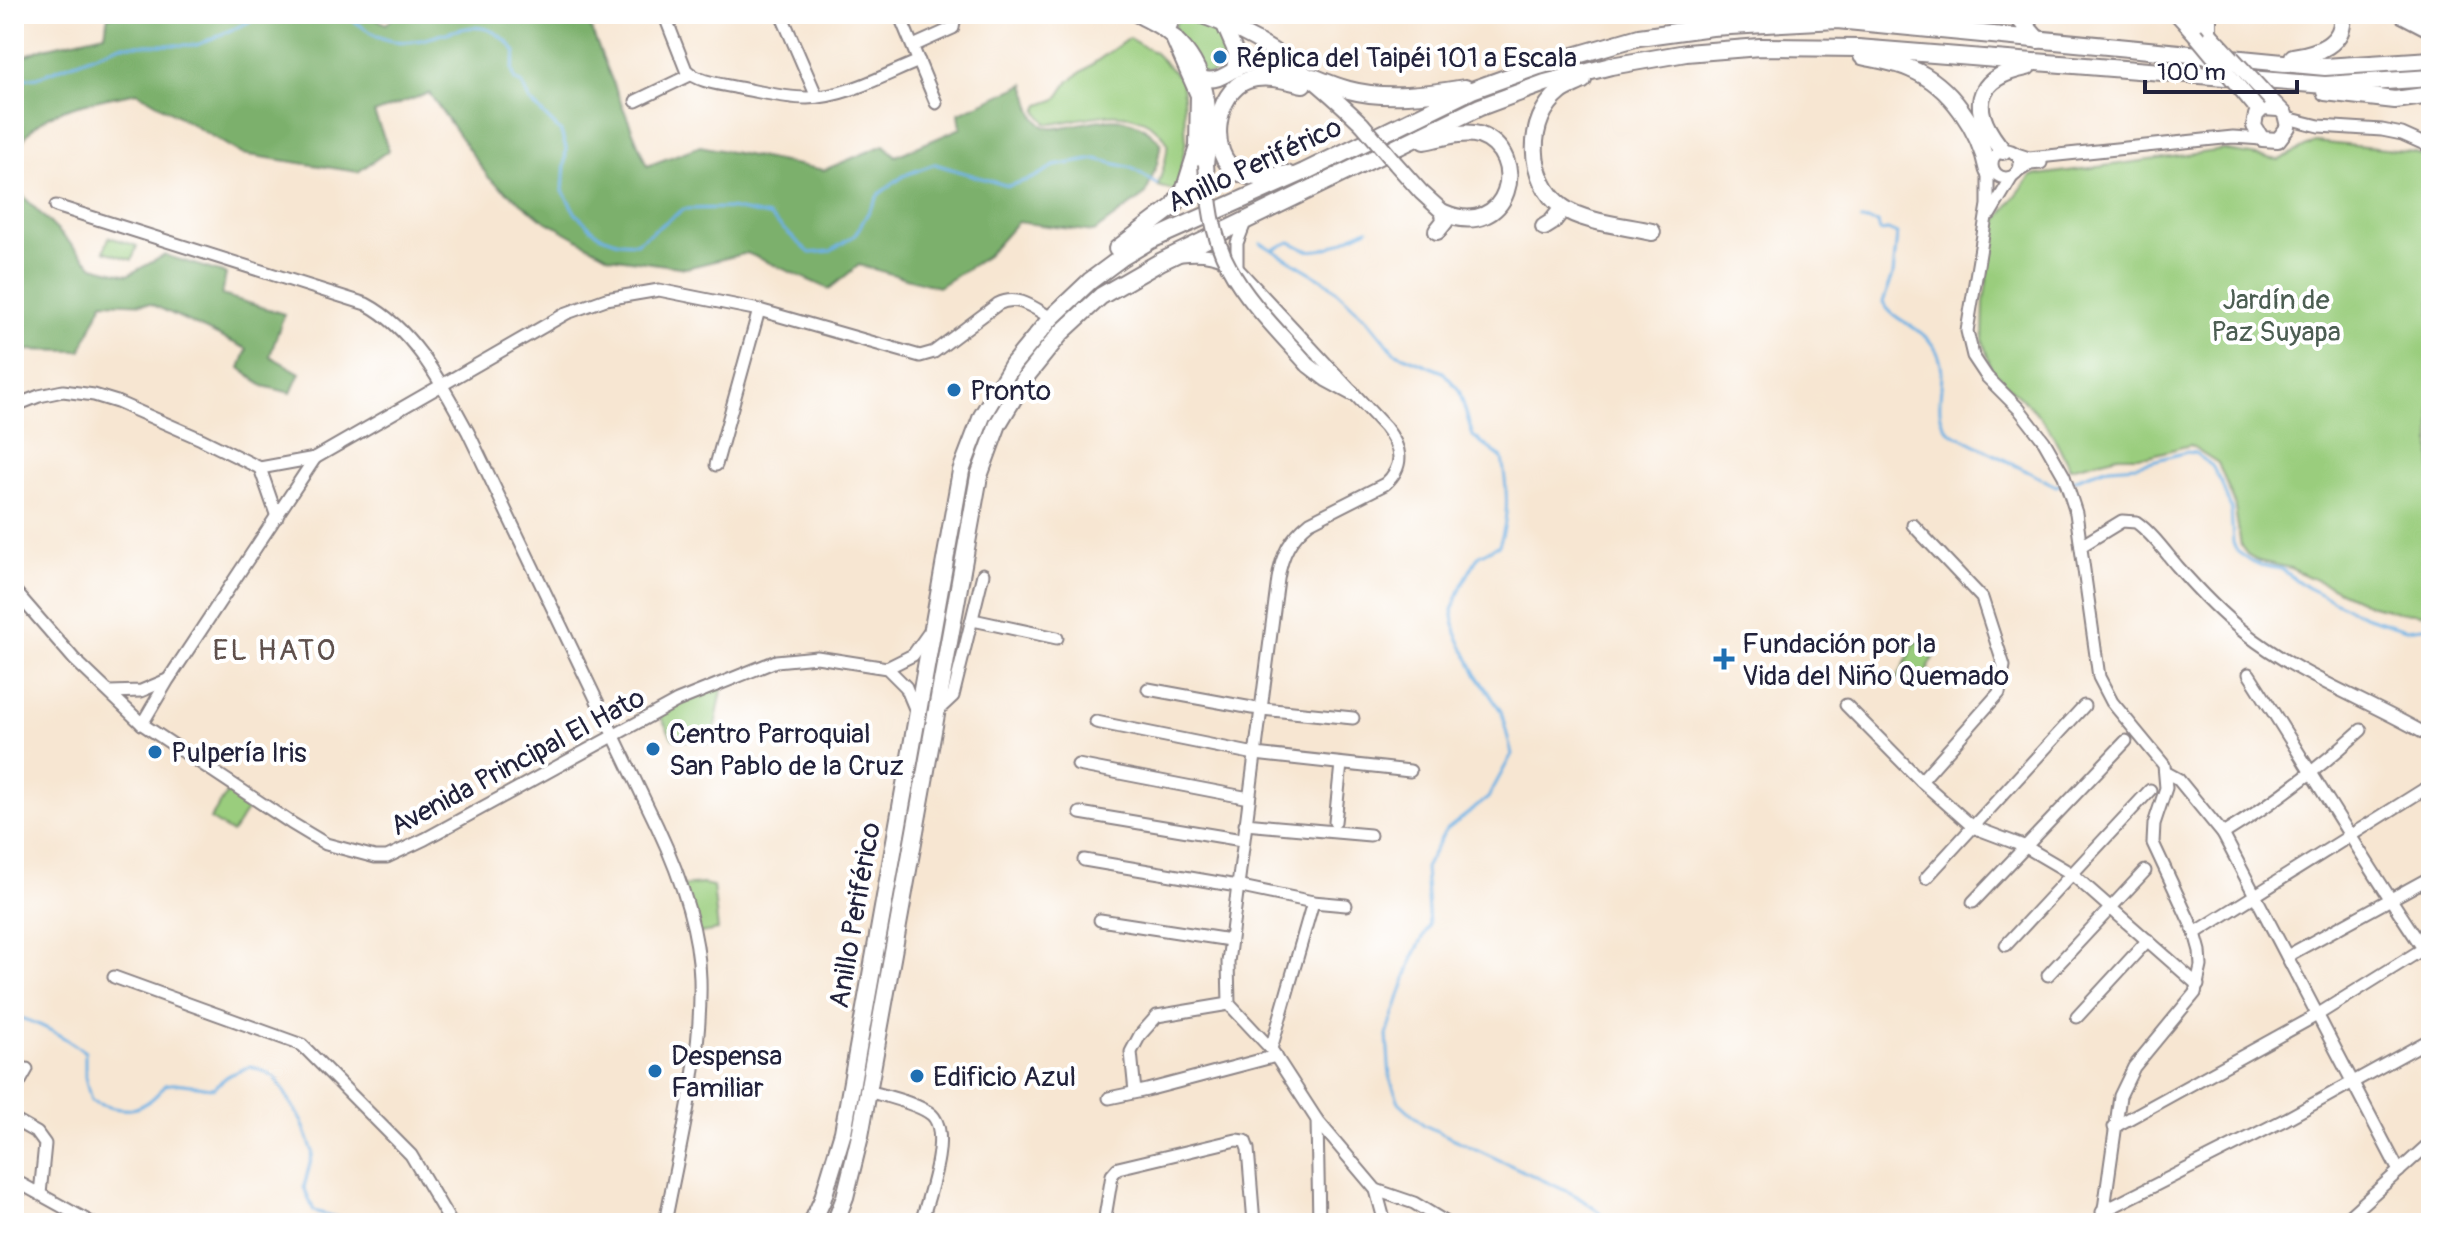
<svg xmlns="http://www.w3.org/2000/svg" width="2445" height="1237" viewBox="0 0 2445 1237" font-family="Pangolin,sans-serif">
	<rect width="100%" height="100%" fill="#fff"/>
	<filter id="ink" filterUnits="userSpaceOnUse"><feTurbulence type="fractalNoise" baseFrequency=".0125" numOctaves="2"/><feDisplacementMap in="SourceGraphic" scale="16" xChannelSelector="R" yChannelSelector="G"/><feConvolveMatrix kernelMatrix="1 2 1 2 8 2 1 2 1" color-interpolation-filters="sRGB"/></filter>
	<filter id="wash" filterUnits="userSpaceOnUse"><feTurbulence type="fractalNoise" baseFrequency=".006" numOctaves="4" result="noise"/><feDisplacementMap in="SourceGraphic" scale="32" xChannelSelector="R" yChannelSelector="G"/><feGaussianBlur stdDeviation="1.8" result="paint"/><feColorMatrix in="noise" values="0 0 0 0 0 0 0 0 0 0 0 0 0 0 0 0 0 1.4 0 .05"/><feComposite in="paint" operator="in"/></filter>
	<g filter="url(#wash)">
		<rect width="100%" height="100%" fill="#f7e6d2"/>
		<!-- green -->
		<g fill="#9acd7d" stroke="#5e785c" stroke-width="2">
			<path d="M1180,14L1222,28L1233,51L1231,69L1204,75L1172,32Z"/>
			<path d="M1129,38L1155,53L1182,80L1186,140L1177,192L1158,186C1161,174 1169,155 1167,143C1165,136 1160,132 1155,128C1126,104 1085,119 1052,124L1046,123L1037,111L1040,105L1057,99L1069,81Z"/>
			<path d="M2315,142L2415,152L2431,160V614L2399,612L2368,604L2290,568L2258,561L2247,554L2241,546L2234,502L2218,463L2190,445L2148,456H2118L2070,468L2052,433L2034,410L1992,371L1983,341L1984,301L1996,222L2031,176L2223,150L2279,160Z"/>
			<path d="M109,237L137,246L132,260L104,251Z"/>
			<path d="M1916,641L1937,650L1919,689L1897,679Z"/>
			<path d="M723,684L712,743L673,739L658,712Z"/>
			<path d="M230,789L252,803L232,833L210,819Z"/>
			<path d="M703,884L713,886L718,930L694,934L682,886Z"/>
		</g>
		<!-- forest -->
		<g fill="#7bb06c" stroke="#4e6954" stroke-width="2">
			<path d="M203,14H368L386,24L397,14H585L647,166L700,146L824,170L884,145L896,156L961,128L959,113L1025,84C1029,96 1031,117 1042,125C1049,130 1060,128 1067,126C1107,119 1132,110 1161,143L1157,164L1146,194L1094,232L1017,222L987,256L938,287L859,265L829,289L747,253L686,268L610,257L542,219L489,178L429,93L374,113L389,150L358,172L242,154L137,92C99,101 41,105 21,144C17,153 16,166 14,175V60L44,48L105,34L108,16Z"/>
			<path d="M14,187L93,266L128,275L165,255L226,274L222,295L284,314L270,356L300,373L291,393L263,386L240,368L247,349L151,304L103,302L81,351L14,350Z"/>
		</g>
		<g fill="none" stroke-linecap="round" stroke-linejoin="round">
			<!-- stream -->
			<g stroke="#6eb1e3" stroke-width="3">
				<path d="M345,14C359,24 376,39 393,41C444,48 476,0 516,52L512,69L515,80L522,84L530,101L561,132L566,148L563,191L576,214L599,235L619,242L636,243L684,209L729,208L769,216L810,253L831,251L855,235L879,194L905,175L935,164L1008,186L1033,178L1054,166L1096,159L1132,168L1157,184"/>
				<path d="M14,80L38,77L121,45H197L267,14"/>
				<path d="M1861,220L1878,223L1880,231L1888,230L1897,234L1893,275L1883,302C1894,324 1924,324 1938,354C1950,381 1928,410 1950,432L2056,486L2109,467L2137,465L2187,452L2195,453L2212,466L2221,482L2231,509L2233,543L2238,552L2249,560L2260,565L2281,569L2306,587L2364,616L2406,629L2431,626"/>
				<path d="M1261,243L1328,283L1367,319L1394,352L1443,372L1459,390L1473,436L1502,458C1507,488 1510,516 1499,545L1479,555L1462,585L1452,610L1456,633L1477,676L1501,711L1512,754L1488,798L1445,831L1425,868L1429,926L1413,957L1387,1035L1390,1079L1399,1102L1424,1125L1575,1195L1598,1211L1606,1223"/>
				<path d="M1274,249L1290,242C1296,244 1300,248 1307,250C1328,254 1348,236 1368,229"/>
				<path d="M14,1016C41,1023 63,1036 85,1052V1077L91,1101C123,1114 143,1114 165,1085C182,1081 195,1087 213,1088L229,1075L252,1066L275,1077L302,1122L313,1152L304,1187L314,1211L356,1223"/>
			</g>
		</g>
	</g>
	<g filter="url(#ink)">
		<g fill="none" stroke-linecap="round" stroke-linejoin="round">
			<defs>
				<g id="minor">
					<path d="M664,14L686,70C699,83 722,84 739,88C761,92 784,98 807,98C846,97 884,75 919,61"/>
					<path d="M781,14L817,97"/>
					<path d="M899,14L936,103"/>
					<path d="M913,46L953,28L954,22L950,14"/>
					<path d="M636,101L690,75"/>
					<path d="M2287,118L2319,126L2382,130L2402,134L2431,147"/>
					<circle cx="2006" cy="164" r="14"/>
					<path d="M2014,153L2029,158L2233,137L2262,139"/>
					<path d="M1988,171V205L1967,331L1973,356L1987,377L2019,409L2044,441L2064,476L2076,513L2099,677L2112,702L2164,765L2166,788L2154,824L2153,843L2195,933L2200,951L2201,966L2195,993L2134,1067L2120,1096L2102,1223"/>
					<path d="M2017,172L2030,164L2041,163"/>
					<path d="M56,206L366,304C415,330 442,385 468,432L657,826C679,873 699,927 700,979C702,1060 680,1144 665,1223"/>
					<path d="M1990,214L2012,177"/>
					<path d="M1182,255C1204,253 1219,255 1237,268L1385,427C1401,447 1406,465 1385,484L1310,522C1290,538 1282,554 1278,579L1228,962L1229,1004L1271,1049L1317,1120L1376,1190L1385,1223"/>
					<path d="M1237,268V243L1246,220"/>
					<path d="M14,406L39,396L63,391L94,395L117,402L201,439L260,468L315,458L567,313L606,299L659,290L759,310L920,356L934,352L998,304C1018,294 1034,308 1051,318"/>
					<path d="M716,465L759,310"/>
					<path d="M260,468L277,517"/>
					<path d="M1913,525L1982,598L2004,666L1999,693L1921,781"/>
					<path d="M2081,546L2122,521L2136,522C2153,534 2165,552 2178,567C2198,590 2220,613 2244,632C2300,677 2370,701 2431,737"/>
					<path d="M14,590L74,659L142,724L291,823L326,844L375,857H387L425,839L677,701L776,661L817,657L887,668L906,687L916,711"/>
					<path d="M973,620L1057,638"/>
					<path d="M887,668L913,655L928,634"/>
					<path d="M2249,674C2310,769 2367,867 2431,960"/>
					<path d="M1148,689L1252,708L1353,718"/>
					<path d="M110,692L141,691L167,680"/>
					<path d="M1846,705L1921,781L1973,827L2026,847L2072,874L2198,985"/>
					<path d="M937,711L953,696L983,574"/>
					<path d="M1096,722L1255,754L1410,771"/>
					<path d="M142,724L168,680L315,458"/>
					<path d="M1078,765L1249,798"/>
					<path d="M2167,773L2178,779L2223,834L2399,1171"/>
					<path d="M1080,813L1242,840"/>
					<path d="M1335,822L1341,764"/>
					<path d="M1245,824L1370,835"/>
					<path d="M2223,834C2275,802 2316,771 2361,730"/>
					<path d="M1084,860L1237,886L1313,902L1346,905"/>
					<path d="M1926,878L2084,706"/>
					<path d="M1973,902L2126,741"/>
					<path d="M1100,920L1230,940"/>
					<path d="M2195,933L2431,785"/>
					<path d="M2006,945L2150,790"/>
					<path d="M2287,956L2431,877"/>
					<path d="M2048,975L2145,871"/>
					<path d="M114,977L302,1045L411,1155L451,1223"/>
					<path d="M2077,1017L2148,940"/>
					<path d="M1271,1049L1313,902"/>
					<path d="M868,1091C885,1096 920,1104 932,1115C952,1134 927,1200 921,1223"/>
					<path d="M14,1092L27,1069"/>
					<path d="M1135,1092L1131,1052L1140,1035L1157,1016L1229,1004"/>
					<path d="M1109,1098L1147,1090L1276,1056"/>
					<path d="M14,1120L37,1133L45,1144L40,1194"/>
					<path d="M1317,1120L1319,1223"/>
					<path d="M2114,1127L2317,1015L2431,944"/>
					<path d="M14,1180L92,1223"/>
					<path d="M1376,1190L1414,1203L1447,1223"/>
					<path d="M2102,1212L2286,1119L2431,1039"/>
					<path d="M1104,1223L1112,1175L1118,1168L1236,1140L1245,1141L1248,1149L1254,1223"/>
					<path d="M2335,1223L2348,1217L2431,1142"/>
				</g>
				<g id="major">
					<path d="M1136,14C1146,20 1159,25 1168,33C1210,64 1213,117 1206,164"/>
					<path d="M1196,14C1266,37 1310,74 1362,124"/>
					<path d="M2177,14L2195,34"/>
					<path d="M2194,14L2211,35"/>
					<path d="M1223,23L1236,53L1234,70"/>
					<path d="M1167,32L1174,14"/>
					<path d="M1203,79C1217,81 1222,77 1234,70C1259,56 1280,67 1301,82"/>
					<path d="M2271,100L2285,114L2288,127L2278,140L2262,139L2254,126L2256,115L2263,108L2278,109"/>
					<path d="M1396,164L1421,192L1444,213"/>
					<path d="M1308,365L1326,379L1352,393"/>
				</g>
				<g id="highway">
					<path d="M2015,14L2038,40"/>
					<path d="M2402,14L2431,29"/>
					<path d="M2208,32V14"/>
					<path d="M1862,56C1878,60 1896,62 1911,69C1951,85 1980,131 1988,171"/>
					<path d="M2293,57C2316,54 2346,44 2342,14"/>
					<path d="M1313,77C1325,82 1337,87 1349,90C1385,100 1429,94 1465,88"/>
					<path d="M1583,80C1576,84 1566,87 1560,92C1525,120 1527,180 1562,207C1582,222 1626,226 1652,232"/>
					<path d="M2325,92L2395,100L2431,95"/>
					<path d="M1424,141C1440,138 1463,130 1479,135C1532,154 1509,241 1444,213L1445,221L1437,231"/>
					<path d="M2003,151C1969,111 1972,78 2027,67"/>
					<path d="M1287,174C1271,177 1253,180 1238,172C1206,155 1215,91 1248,80C1265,74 1286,80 1303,84"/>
					<path d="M1544,227L1552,222L1563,208"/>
					<path d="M1117,249L1174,206L1185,188L1198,147L1199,95L1174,38"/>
					<path d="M812,1223L822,1201L843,1132L961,471L982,416L1013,364L1051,318L1090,281L1121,258L1151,240L1304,172L1472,90L1539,66L1639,37L1712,27L1837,20L2325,67L2431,60"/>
					<path d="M835,1223L845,1197L860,1136L979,476L998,424L1028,374L1061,333L1101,296L1160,262L1480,107L1545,83L1611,66L1686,53L1760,47L1858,48L2325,85L2431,78"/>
				</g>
			</defs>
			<!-- minor casing -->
			<use href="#minor" stroke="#8c8486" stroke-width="15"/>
			<!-- major casing -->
			<use href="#major" stroke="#8c8486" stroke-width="18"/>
			<!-- highway casing -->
			<use href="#highway" stroke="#8c8486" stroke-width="20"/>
			<!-- minor -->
			<use href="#minor" stroke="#fff" stroke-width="11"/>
			<!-- major -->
			<use href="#major" stroke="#fff" stroke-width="14"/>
			<!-- highway -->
			<use href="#highway" stroke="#fff" stroke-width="16"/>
			<defs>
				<g id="major-bridge">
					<path d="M2195,34L2254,105"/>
					<path d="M2211,35L2271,100"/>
					<path d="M1362,124L1396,164"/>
					<path d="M1206,164C1208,198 1212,237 1229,267C1248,303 1281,334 1308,365"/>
				</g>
			</defs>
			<!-- major-bridge casing -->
			<use href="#major-bridge" stroke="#8c8486" stroke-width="18" stroke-linecap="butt"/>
			<!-- major-bridge -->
			<use href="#major-bridge" stroke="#fff" stroke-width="14"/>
		</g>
	</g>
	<!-- markers -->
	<g fill="#1f6fb2" stroke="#fff" stroke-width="3">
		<circle cx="1220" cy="57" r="8"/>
		<circle cx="954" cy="390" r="8"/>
		<path d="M1720 647h8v8h8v8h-8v8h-8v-8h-8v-8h8z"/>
		<circle cx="653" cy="749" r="8"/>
		<circle cx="155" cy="752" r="8"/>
		<circle cx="655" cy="1071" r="8"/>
		<circle cx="917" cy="1076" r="8"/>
	</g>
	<g text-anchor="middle" stroke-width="8" stroke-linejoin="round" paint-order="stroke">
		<!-- poi labels -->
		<g font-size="28" fill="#22223b" stroke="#fff" text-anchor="start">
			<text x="1236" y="67">Réplica del Taipéi 101 a Escala</text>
			<text x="970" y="400">Pronto</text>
			<text x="1742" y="653">Fundación por la<tspan x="1742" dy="32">Vida del Niño Quemado</tspan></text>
			<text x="669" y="743">Centro Parroquial<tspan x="669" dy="32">San Pablo de la Cruz</tspan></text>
			<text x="171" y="762">Pulpería Iris</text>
			<text x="671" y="1065">Despensa<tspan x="671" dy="32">Familiar</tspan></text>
			<text x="933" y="1086">Edificio Azul</text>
		</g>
		<!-- street labels -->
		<g font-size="28" fill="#22223b" stroke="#fff">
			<text transform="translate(1254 164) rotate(-25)" y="10">Anillo Periférico</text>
			<text transform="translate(517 761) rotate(-28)" y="10">Avenida Principal El Hato</text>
			<text transform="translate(854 915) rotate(-80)" y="10">Anillo Periférico</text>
		</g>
		<!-- park labels -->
		<g font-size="28" fill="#4c5e52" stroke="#fff">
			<text x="2276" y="309">Jardín de<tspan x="2276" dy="32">Paz Suyapa</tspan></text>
		</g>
		<!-- neighbourhood labels -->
		<g font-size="30" letter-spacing="2" fill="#5f504c" stroke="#fff">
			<text x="275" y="660">EL HATO</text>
		</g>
	</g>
	<!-- margin -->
	<rect width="2445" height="1237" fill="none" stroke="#fff" stroke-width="48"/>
	<!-- scale -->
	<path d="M2145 80v12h152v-12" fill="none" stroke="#22223b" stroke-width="4"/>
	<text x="2157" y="80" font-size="24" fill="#22223b" stroke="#ffffff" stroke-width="6" paint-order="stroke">100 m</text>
</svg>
